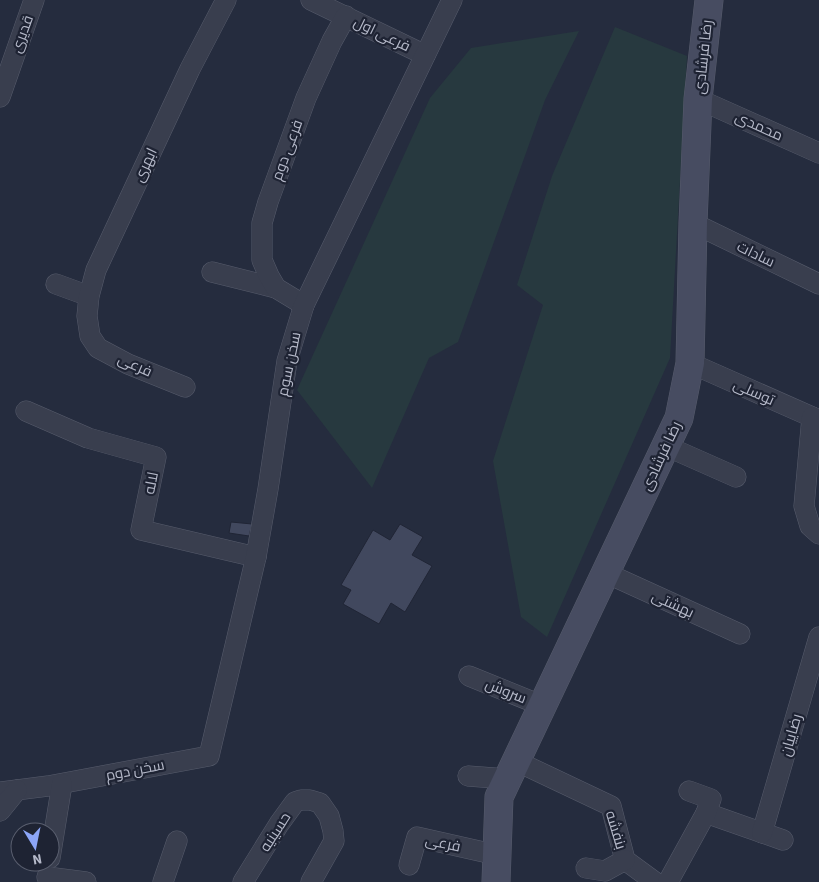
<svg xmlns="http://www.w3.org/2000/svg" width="819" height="882" viewBox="0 0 819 882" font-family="'Source Sans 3',Cairo,sans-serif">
	<rect width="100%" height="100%" fill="#252c3e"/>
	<!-- green -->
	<g fill="#27393f">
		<path d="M615,27L687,56L670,358L547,637L521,617L493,461L543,305L517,285L552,176Z"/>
		<path d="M579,31L545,100L458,342L429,358L372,488L297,390L430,98L471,48Z"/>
	</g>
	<!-- building -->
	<g fill="#41485e" stroke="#202535">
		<path d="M231,522L252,524L249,536L229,533Z"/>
		<path d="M400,524L423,537L412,555L432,566L405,612L391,603L379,624L343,604L351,590L341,585L373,530L390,540Z"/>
	</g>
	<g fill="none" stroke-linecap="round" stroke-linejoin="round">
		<defs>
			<g id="street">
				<path d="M311,0L425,55"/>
				<path d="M0,97L34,0"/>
				<path d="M698,99L819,153"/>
				<path d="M693,223L819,284"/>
				<path d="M212,272L276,288"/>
				<path d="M56,284L89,296"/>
				<path d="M304,305L276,288L269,276L262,260V223L268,202L306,98L332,41L346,16"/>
				<path d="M690,363L819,420"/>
				<path d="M185,387L128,364L98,348L90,336L87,316L89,296L96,270L190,69L226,0"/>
				<path d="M26,411L88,438L156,457L141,530L256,557"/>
				<path d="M812,417L804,506L810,526L819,534"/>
				<path d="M666,446L736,477"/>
				<path d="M606,573L740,634"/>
				<path d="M469,676L543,706"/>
				<path d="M516,761L611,806L625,860L655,882"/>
				<path d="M468,776L508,779"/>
				<path d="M0,792L48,786L209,756L256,557L268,489L287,361L304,305L452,0"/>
				<path d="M0,811L17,790"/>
				<path d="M706,813L783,840"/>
				<path d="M762,833L819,637"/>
				<path d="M50,858L62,784"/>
				<path d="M409,865L417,837L497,855"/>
				<path d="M586,868L605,871L625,860"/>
				<path d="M47,877L86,882"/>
				<path d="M163,882L177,841"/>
				<path d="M243,882L279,824L295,802L301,800H310L320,803L329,816L333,831L334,841L311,882"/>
				<path d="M668,882L706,813L711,799L689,791"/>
			</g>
			<path id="secondary" d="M496,882L499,797L679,418L690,363L693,223L698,99L709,0"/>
		</defs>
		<!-- street casing -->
		<use href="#street" stroke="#575c6c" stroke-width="21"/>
		<!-- secondary casing -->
		<use href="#secondary" stroke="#575c6c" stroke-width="29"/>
		<!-- street -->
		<use href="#street" stroke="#393e4e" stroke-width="20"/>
		<!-- secondary -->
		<use href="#secondary" stroke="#474c61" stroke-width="28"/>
	</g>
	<g text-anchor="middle" stroke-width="4.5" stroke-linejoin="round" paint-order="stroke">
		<!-- street labels -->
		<g font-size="15" fill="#b5b9c9" stroke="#1e2333">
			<text transform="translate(22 34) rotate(-70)" y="5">قدیری</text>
			<text transform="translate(382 34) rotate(26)" y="5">فرعی اول</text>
			<text transform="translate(703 57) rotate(-84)" y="5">رضا فرشادی</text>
			<text transform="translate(759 126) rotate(24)" y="5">محمدی</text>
			<text transform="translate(287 150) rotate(-70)" y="5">فرعی دوم</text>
			<text transform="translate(145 165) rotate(-65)" y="5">ابهری</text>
			<text transform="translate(756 254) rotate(26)" y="5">سادات</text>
			<text transform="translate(289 364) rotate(-78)" y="5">سخن سوم</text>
			<text transform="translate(135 365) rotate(24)" y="5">فرعی</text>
			<text transform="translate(754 392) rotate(24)" y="5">توسلی</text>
			<text transform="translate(661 456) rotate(-65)" y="5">رضا فرشادی</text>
			<text transform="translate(151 483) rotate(-79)" y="5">لاله</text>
			<text transform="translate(673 604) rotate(25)" y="5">بهشتی</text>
			<text transform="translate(506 691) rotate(22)" y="5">سروش</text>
			<text transform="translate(791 735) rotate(-74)" y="5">رضاییان</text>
			<text transform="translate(135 770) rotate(-11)" y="5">سخن دوم</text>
			<text transform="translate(616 830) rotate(73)" y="5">بنفشه</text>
			<text transform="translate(275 832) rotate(-57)" y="5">حسینیه</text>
			<text transform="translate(443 843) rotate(12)" y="5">فرعی</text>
		</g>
	</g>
	<!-- north arrow -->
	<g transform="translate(35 847) rotate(170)"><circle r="24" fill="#1e2333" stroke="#5a5f6f"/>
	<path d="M0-4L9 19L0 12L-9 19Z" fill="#8ca5f7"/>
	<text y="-8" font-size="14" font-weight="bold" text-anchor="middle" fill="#b5b9c9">N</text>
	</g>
</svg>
